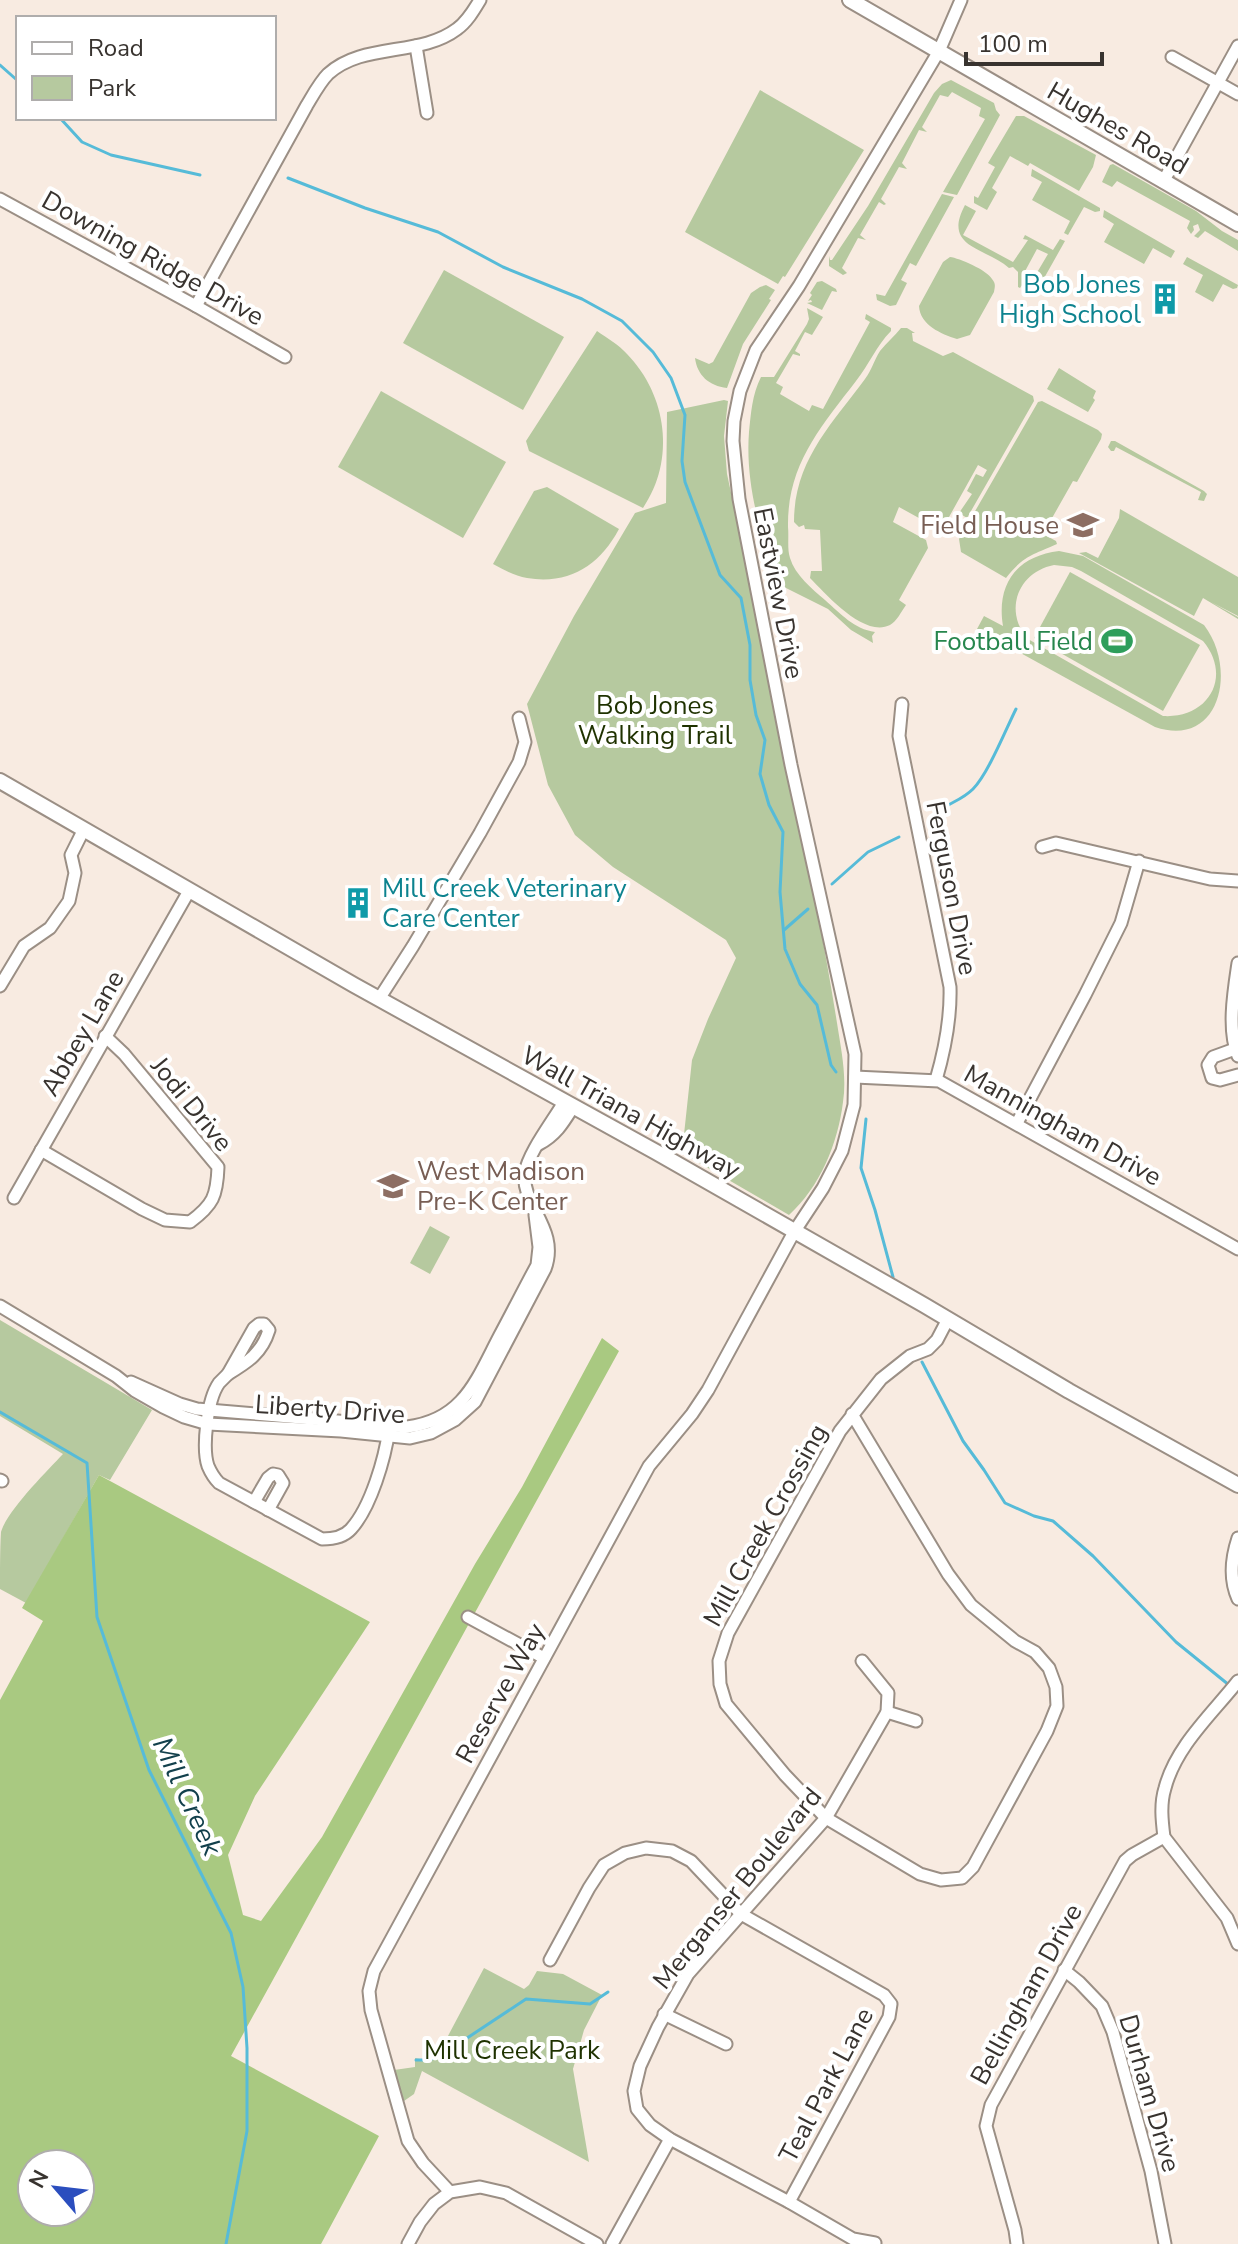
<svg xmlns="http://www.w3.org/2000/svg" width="1238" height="2244" viewBox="0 0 1238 2244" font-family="'Nunito Sans',sans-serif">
	<rect width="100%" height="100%" fill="#f8ebe1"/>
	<!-- green -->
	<g fill="#b6c99f" fill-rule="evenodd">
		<path d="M951,80L994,103L996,110L1000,115L957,195L943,192L985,119L979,116L981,108L952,92L948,97L940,95L922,127L927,132L919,130L902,163L907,169L899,167L881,199L886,204L884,205L879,202L860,235L866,240L858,238L842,268L847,273L843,275L829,266V256L830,260H832L868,206L934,93L942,84Z"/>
		<path d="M760,90L864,150L785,277L783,276L778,284L685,232Z"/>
		<path d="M1016,116H1024L1096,155L1093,167L1079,191L1030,163L1028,166L1010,156L992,188L997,192L987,210L974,203V196L978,198L995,167L988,163Z"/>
		<path d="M1113,164L1196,211L1222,231L1238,240V251L1205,231L1198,238L1194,236L1200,230L1198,224L1193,226L1194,230L1191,234L1187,228L1190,221L1117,181L1112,187L1102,182L1110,165Z"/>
		<path d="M1032,169L1100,208V211L1095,212L1084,207L1068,235L1064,233L1070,221L1032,200L1042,182L1031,176Z"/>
		<path d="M942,194L954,197L916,266L910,263L901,280L907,283L896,305L890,306L877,300L876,294L885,296Z"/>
		<path d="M965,205L976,211L963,235L1013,262L1028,240L1023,239L1025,235L1053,250L1060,239L1065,241L1034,296L1023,290L1029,280L1032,281L1048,254L1037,249L1023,275L1027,278L1020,288L1018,287V272L1013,267L1009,268C985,247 942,248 965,205Z"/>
		<path d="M1104,210L1175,251L1171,258L1153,248L1144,264L1104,242L1114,224L1103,217Z"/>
		<path d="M950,257C959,258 987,270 992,279C996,284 995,286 994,292L970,335L957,339C941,334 920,325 919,306L943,262Z"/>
		<path d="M1187,257L1238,285L1237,288L1233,289L1223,284L1213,302L1195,292L1203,275L1183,264Z"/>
		<path d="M444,270L564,337L523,410L403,343Z"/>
		<path d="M822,281L836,289L837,292L832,291L822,310L807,303L812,302L811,300L808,301L812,295L810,293L817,282Z"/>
		<path d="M766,285L775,290L769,299L771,300L743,344L727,388C709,386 697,375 695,358L709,364L713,362L751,293L760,287Z"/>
		<path d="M807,308L823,317L812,335L805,332L795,351L800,354V356L793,354L776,383L783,387L780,394L809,411L812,405L823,409L870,322L865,319L866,314L891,328V331C876,346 869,365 856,381C820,428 787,465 788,527C789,537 787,549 790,558C795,575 812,589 825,600C841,614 854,629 875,632L872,636L873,643L851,630L828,609L776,583C761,533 745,485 749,432C751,413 752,395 761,377H774L807,324L809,319Z"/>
		<path d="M901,328H907L915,333H912L913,341L943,356L953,352L1033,396L1034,401L967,518L959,513L972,494L967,491L976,474L983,477L987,470L978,465L944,526L937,528L899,507L893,522L926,540L928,548L899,600L906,605C901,612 897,621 890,625C864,638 827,595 810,578L811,571H822L820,530L805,529L804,525L799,527L794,522C794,461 831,425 865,379C872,370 874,360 880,351C886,343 895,336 901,328Z"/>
		<path d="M597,331C607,338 619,345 627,354C667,395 676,460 643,508L529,451L526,441Z"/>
		<path d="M1059,368L1096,391L1093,398L1095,400L1088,412L1047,389Z"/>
		<path d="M381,391L506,462L463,538L338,467Z"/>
		<path d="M724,400L728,401L724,436L727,474C758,618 789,764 817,909C824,947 831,985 837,1023C841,1049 847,1076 843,1102C838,1143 820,1187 789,1215L682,1153L692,1060L708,1019L736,958L726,940L613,867L575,835L548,785L527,704L574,616L635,513L666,503L667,412Z"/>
		<path d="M1042,401L1098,430L1102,434L1101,439L1077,482L1073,481L1043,534L1056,541L1057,544C1033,555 1024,555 1006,578L961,552L959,539L1038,402Z"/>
		<path d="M1111,441H1115L1204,491L1207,494L1204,501L1198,500L1201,492L1116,447L1114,451H1111L1108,447Z"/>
		<path d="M547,487L619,529C600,565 569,585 527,578C515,576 504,570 493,564L534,491Z"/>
		<path d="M1120,509L1238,577V616L1211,602L1238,617V619L1203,598L1194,616L1079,553L1086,552L1098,558L1119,518Z"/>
		<path d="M1059,551L1083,556L1204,625C1238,669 1220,749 1155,727L977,629L984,616L1003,626C996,584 1017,556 1059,551ZM1054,565L1072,567L1081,571L1203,641C1233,677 1208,719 1163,716L1028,639C1003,611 1018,572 1054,565Z"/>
		<path d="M1070,572L1200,645L1163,711L1034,638Z"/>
		<path d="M430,1226L450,1237L430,1274L410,1263Z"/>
		<path d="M0,1320L152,1410L110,1480L99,1475L26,1603L0,1589C0,1571 0,1549 1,1532C7,1511 47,1471 63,1454L0,1416Z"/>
		<path d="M484,1968L524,1989L529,1985L537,1971L563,1974L602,1995L584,2030L573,2069L589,2162L422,2071L414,2094L404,2101L394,2070L415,2067V2058L425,2060L431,2051H440Z"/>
	</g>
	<!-- forest -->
	<path fill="#a9c981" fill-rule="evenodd" d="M602,1338L619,1351L231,2056L379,2136L321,2244H0V1700L43,1621L22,1608L99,1475L370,1622L255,1796L228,1855L243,1915L261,1921L322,1837L475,1564L522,1487ZM32,2164H80V2212H32Z"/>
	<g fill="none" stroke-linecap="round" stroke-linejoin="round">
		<!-- stream -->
		<g stroke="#56bbd8" stroke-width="3">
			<path d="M0,65L18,81"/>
			<path d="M60,118L82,142L111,155L200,175"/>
			<path d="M288,178L365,208L438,232L503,267L582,299L622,321L653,352L671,378L685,415L682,461L685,482L720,575L741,598L750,645V680L756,715L765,740L760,774L769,805L783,832L780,892L785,949L800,984L817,1005L831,1065L836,1072"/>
			<path d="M931,818C946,802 959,803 973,789C988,774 1006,729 1016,709"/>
			<path d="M832,884L868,852L899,837"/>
			<path d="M784,930L808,909"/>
			<path d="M866,1119L861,1168L875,1210L893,1277"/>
			<path d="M922,1362L963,1441L984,1470L1005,1503L1034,1516L1053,1521L1093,1556L1176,1642L1229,1685"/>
			<path d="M0,1412L87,1463L97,1617L149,1770L231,1933L243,1987L247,2048V2131L226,2244"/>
			<path d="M416,2060H429L443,2054L526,1999L590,2004L608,1992"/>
		</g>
		<defs>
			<g id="minor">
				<path d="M416,46L427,113"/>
				<path d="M1172,57L1238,94"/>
				<path d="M1163,182L1238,46"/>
				<path d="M0,199L196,306L285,357"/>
				<path d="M196,306L307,105C313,95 320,82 328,74C363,42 420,57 457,29C467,22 474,10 480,0"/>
				<path d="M902,704L899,736L950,987C951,1020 945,1049 936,1080"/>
				<path d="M1042,847L1056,843L1210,879L1238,881"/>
				<path d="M1238,963C1234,990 1227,1030 1238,1056"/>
				<path d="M0,986L24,946L50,928L69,901L75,873L71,855L84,829"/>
				<path d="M379,999L413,946L480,833L519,762L525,742L519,718"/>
				<path d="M1235,1049L1213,1057L1208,1065L1212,1078L1220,1080L1238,1075"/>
				<path d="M855,1077L939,1081L1238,1249"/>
				<path d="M1017,1123L1085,995L1121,923L1139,861"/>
				<path d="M539,1144C556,1135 563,1123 573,1107"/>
				<path d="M41,1150L142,1209L165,1220L190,1222C213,1205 217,1196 218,1167L124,1054L105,1036"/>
				<path d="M14,1198L189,891"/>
				<path d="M0,1306L116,1376L135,1391L163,1407L184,1417L208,1424L341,1431L410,1438L431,1433L455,1420L475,1402L545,1269C560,1229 521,1206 525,1173C528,1153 553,1121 564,1102"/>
				<path d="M259,1324H264L269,1330C262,1353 248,1362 228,1374L254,1328Z"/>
				<path d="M228,1374C225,1377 222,1380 219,1383C207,1400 202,1448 208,1466C211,1473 214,1478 219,1483L322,1539C332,1539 344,1537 351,1529C371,1507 385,1458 389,1429"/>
				<path d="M131,1382L180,1404L197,1409L407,1427C463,1420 476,1381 499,1337C512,1313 524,1289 537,1265L539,1247L535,1215"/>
				<path d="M852,1414L948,1574L971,1605L1015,1641L1035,1652L1049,1668L1056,1687L1057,1706L1047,1731L973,1867L962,1878L941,1880L920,1874L826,1818L785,1775L726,1704L720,1684L719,1661L728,1633L840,1431L881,1379L910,1356L928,1349L937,1340L948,1319"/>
				<path d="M0,1480L2,1481"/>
				<path d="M254,1502L268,1478L273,1474L278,1475L283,1483L268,1510"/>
				<path d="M1238,1538C1231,1559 1229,1579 1238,1599"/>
				<path d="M468,1617L544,1658"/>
				<path d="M862,1661L888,1693L887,1712L826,1818L688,1974L658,2027L640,2066L634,2091L637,2109L650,2125L670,2139L789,2202L853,2239L875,2243"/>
				<path d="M1238,1681C1212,1714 1176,1746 1165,1788C1160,1804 1162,1821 1164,1837L1227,1918L1238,1944"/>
				<path d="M887,1712L916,1721"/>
				<path d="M550,1960L589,1888L604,1865L625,1853L646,1848L672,1851L691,1861L741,1914L884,1995L891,2004L889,2017L789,2202"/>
				<path d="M1064,1970L1079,1982L1102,2006L1113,2032L1151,2171L1165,2244"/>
				<path d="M664,2014L726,2044"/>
				<path d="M450,2192L423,2163L408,2141L371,2010L369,1991L374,1971L649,1466L692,1414L708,1390L794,1232L823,1188L842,1151L854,1105L855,1054L791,765L739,499L733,441L734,421L740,391L756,350L799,286L939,51L961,0"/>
				<path d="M408,2244L420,2222L434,2204L450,2192L480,2187L506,2193L597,2244"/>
				<path d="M612,2244L670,2139"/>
				<path d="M1017,2244L1015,2230L986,2126L991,2105L1125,1861L1132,1855L1164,1837"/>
			</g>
			<g id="major">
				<path d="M850,0L1238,224"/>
				<path d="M0,781L354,985L656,1152L924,1305L1069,1391L1238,1485"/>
			</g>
		</defs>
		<!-- minor casing -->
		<use href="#minor" stroke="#9b8f85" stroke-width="15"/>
		<!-- major casing -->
		<use href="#major" stroke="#9b8f85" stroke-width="18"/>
		<!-- minor -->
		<use href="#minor" stroke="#fff" stroke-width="11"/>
		<!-- major -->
		<use href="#major" stroke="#fff" stroke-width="14"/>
	</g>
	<!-- icons -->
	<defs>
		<symbol id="building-bare" viewBox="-9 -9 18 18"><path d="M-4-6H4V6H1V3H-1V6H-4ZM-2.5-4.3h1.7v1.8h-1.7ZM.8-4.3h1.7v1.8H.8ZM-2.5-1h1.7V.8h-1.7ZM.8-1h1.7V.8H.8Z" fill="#0f9aa8" stroke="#fff" stroke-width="2.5" paint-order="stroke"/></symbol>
		<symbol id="school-bare" viewBox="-9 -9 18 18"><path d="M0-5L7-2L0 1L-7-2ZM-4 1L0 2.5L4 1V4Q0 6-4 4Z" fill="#8d6e63" stroke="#fff" stroke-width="2.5" paint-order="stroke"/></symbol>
		<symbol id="stadium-bare" viewBox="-9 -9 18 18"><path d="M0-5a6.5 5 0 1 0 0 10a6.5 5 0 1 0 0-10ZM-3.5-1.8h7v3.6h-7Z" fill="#2e9e5b" stroke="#fff" stroke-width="2.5" paint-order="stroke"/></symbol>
	</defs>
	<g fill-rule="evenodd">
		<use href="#building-bare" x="1143" y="277" width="44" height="44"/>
		<use href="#school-bare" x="1061" y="503" width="44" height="44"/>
		<use href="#stadium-bare" x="1095" y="619" width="44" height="44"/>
		<use href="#building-bare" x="336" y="881" width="44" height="44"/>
		<use href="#school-bare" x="371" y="1164" width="44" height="44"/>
	</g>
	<g text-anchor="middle" stroke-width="8" stroke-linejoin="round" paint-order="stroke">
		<!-- street labels -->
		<g font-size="26" fill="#38332f" stroke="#fff">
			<text transform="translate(1118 128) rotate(30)" y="9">Hughes Road</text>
			<text transform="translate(153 258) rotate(29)" y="9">Downing Ridge Drive</text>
			<text transform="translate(779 593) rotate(79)" y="9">Eastview Drive</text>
			<text transform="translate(952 888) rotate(79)" y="9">Ferguson Drive</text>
			<text transform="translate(82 1033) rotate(-60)" y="9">Abbey Lane</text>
			<text transform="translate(192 1104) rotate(51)" y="9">Jodi Drive</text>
			<text transform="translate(631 1112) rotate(29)" y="9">Wall Triana Highway</text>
			<text transform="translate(1063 1125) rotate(29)" y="9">Manningham Drive</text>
			<text transform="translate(330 1409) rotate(4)" y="9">Liberty Drive</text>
			<text transform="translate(765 1525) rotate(-61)" y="9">Mill Creek Crossing</text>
			<text transform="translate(500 1693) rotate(-61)" y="9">Reserve Way</text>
			<text transform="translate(737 1888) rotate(-51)" y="9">Merganser Boulevard</text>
			<text transform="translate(1026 1994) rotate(-61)" y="9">Bellingham Drive</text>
			<text transform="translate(826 2085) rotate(-62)" y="9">Teal Park Lane</text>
			<text transform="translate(1150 2093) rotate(74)" y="9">Durham Drive</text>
		</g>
		<!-- culture labels -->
		<g font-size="26" fill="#0d838f" stroke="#fff" text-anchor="end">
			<text x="1141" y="293">Bob Jones<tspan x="1141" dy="30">High School</tspan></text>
			<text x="382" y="897" text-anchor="start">Mill Creek Veterinary<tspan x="382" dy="30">Care Center</tspan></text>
		</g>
		<!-- education labels -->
		<g font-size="26" fill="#785e54" stroke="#fff" text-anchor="end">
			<text x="1059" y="534">Field House</text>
			<text x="417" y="1180" text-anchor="start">West Madison<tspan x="417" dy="30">Pre-K Center</tspan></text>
		</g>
		<!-- leisure labels -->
		<g font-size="26" fill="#27864d" stroke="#fff" text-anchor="end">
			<text x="1093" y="650">Football Field</text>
		</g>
		<!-- park labels -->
		<g font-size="26" fill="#1f3200" stroke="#fff">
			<text x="655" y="714">Bob Jones<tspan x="655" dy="30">Walking Trail</tspan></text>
			<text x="512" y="2059">Mill Creek Park</text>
		</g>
		<!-- water labels -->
		<g font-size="28" font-style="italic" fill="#12404c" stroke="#fff">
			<text transform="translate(188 1796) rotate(65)" y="10">Mill Creek</text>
		</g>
	</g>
	<!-- legend -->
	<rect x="16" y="16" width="260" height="104" fill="#ffffff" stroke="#afadac" stroke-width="2"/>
	<rect x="32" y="42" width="40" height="12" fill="#ffffff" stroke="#afadac" stroke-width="2"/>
	<text x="88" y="56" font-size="24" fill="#38332f">Road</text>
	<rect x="32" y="76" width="40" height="24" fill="#b6c99f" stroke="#afadac" stroke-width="2"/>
	<text x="88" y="96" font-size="24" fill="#38332f">Park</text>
	<!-- north arrow -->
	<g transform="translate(56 2188) rotate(298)"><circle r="38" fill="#ffffff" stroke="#afadac" stroke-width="2"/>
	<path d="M0-6L14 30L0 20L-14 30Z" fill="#2b4ebe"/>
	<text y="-12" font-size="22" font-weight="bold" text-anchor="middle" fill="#38332f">N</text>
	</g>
	<!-- scale -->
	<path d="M966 52v12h136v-12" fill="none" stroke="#38332f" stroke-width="4"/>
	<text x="978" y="52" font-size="24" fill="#38332f" stroke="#ffffff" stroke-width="6" paint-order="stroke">100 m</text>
</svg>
